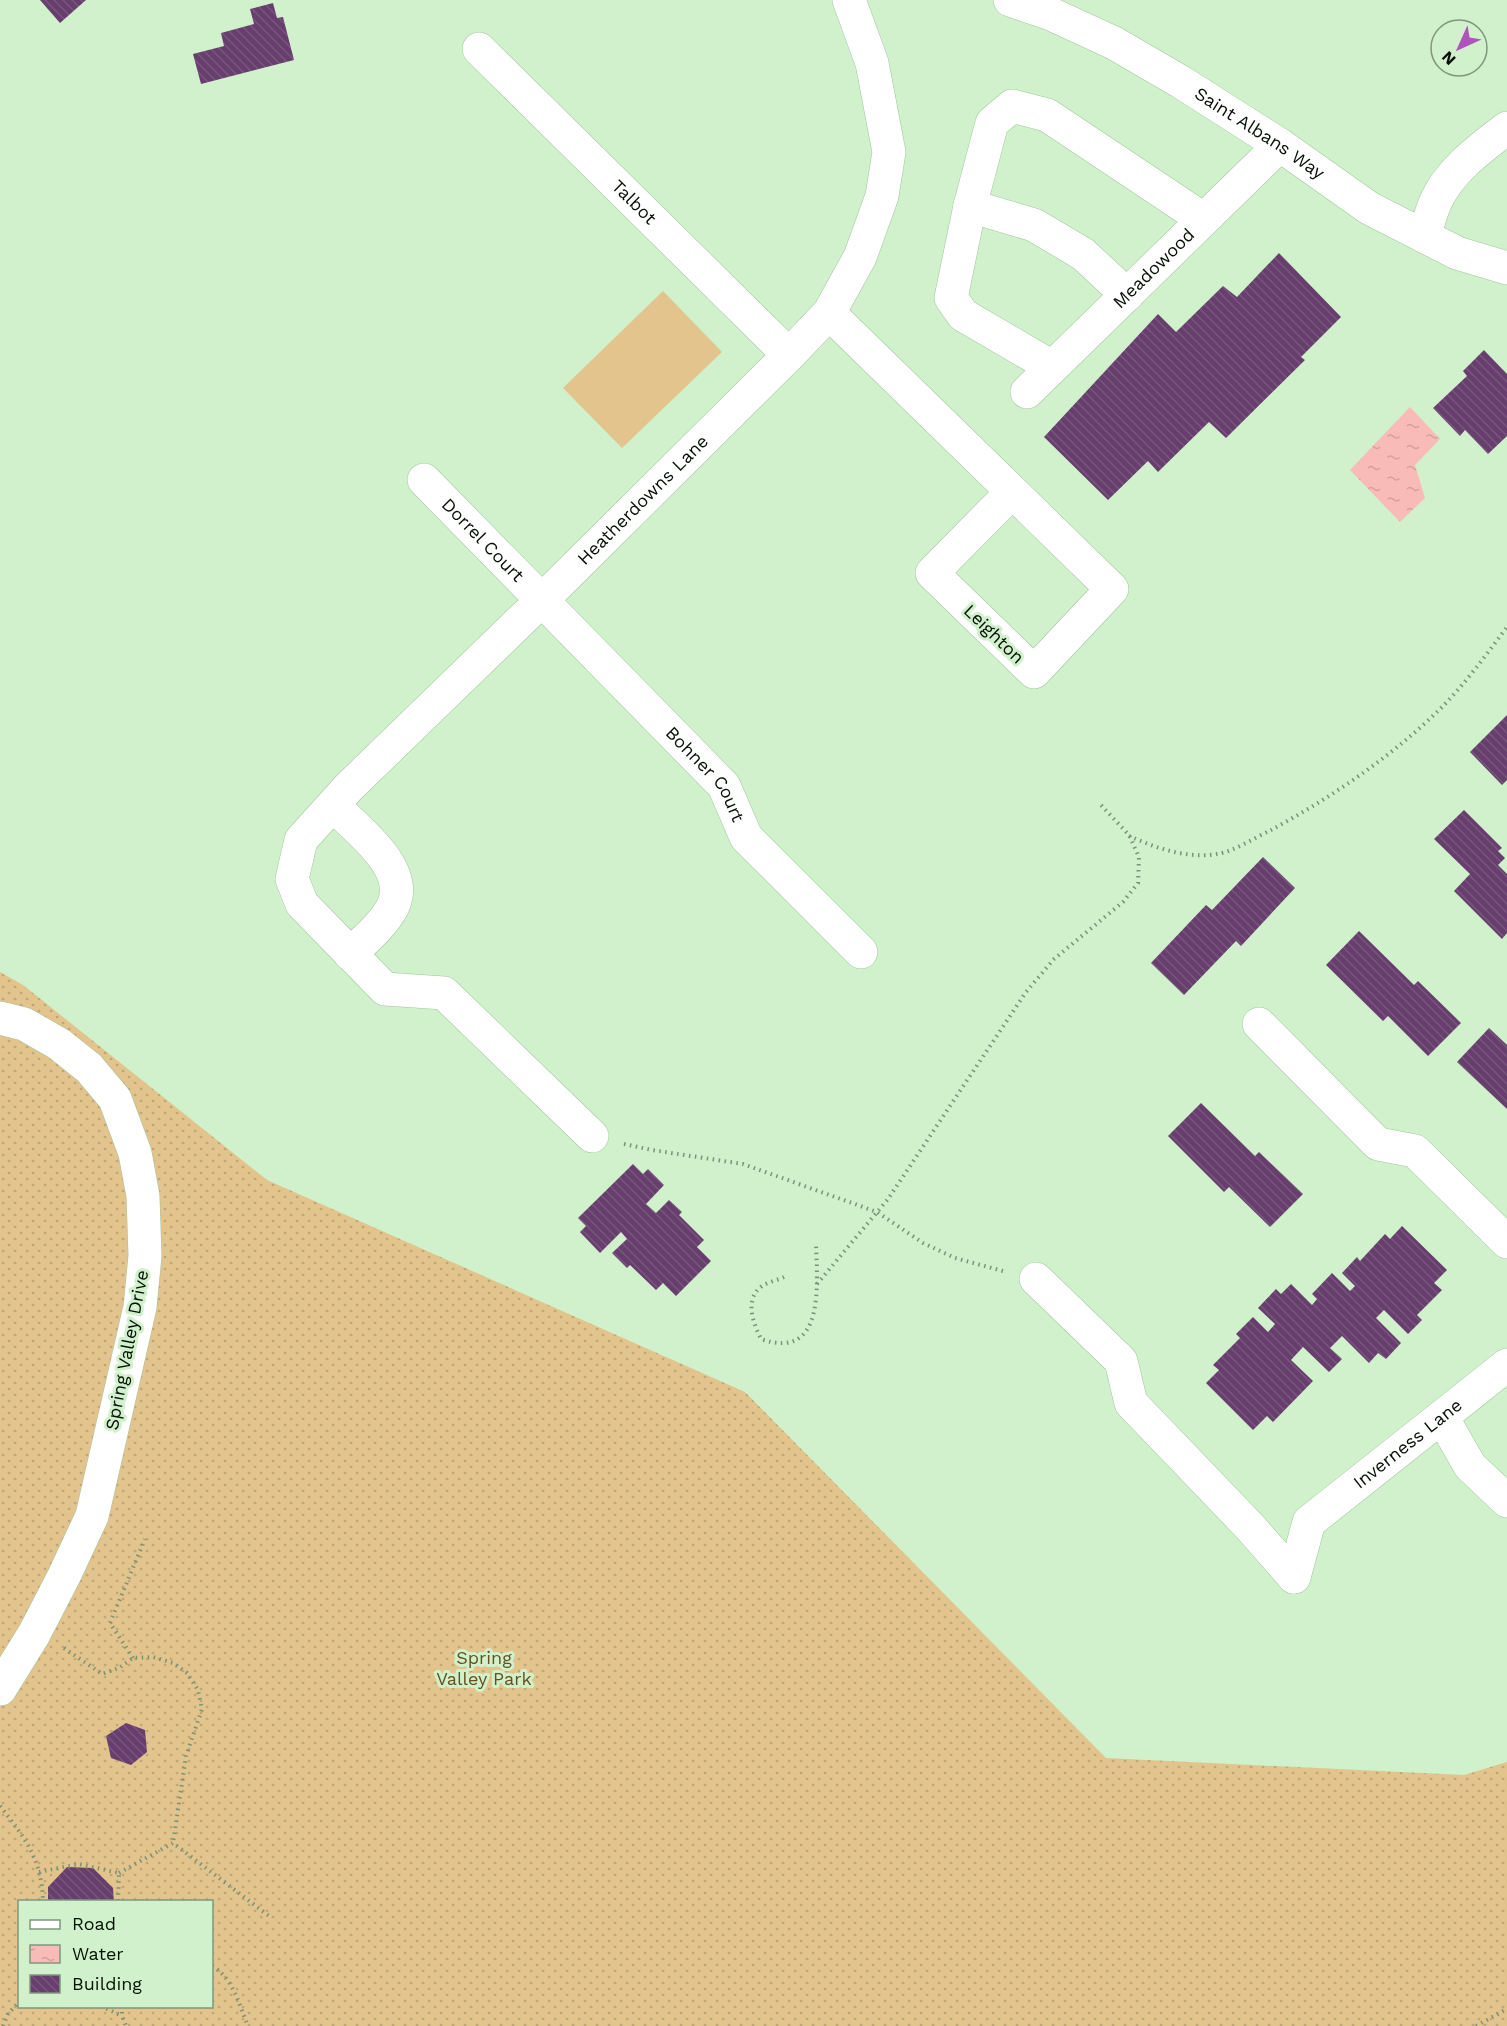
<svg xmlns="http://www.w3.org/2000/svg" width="1507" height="2026" viewBox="0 0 1507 2026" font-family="'Work Sans',sans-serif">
	<defs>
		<pattern id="grass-dots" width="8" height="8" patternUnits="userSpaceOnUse" patternTransform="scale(1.5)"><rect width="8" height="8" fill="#e2c48c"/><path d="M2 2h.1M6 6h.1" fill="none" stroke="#c0a777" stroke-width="1.8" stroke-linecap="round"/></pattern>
		<pattern id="water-ripples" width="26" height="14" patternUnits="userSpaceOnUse" patternTransform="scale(1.5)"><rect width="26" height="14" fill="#f9bbb7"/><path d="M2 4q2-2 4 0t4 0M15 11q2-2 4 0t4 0" fill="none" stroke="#d4a09c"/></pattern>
		<pattern id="building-back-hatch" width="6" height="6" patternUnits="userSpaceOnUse" patternTransform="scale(1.5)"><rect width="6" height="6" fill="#683e6e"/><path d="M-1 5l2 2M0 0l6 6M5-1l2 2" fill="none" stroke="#77567c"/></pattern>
	</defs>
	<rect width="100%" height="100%" fill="#d0f1cc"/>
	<!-- grass -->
	<path fill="url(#grass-dots)" fill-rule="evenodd" d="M0,972L23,985L267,1180L745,1392L1106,1758L1464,1775L1507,1762V2026H0ZM20,1902H212V2006H20Z"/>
	<!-- pitch -->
	<path fill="#e2c48c" d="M663,291L722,352L622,448L563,388Z"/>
	<!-- water -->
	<path fill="url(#water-ripples)" d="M1410,407L1440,439L1415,465L1425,498L1400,522L1350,470Z"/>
	<!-- building -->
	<g fill="url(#building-back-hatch)">
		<path d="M40,0H86L60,23Z"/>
		<path d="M273,3L277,18L283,17L294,60L201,84L193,54L224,46L221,33L254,24L250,9Z"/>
		<path d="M1279,253L1341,317L1301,357L1305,360L1226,438L1209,422L1158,472L1148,461L1108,500L1044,437L1158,314L1176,332L1223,286L1237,297Z"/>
		<path d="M1484,350L1507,374V436L1488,454L1465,430L1460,436L1433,408L1467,376L1463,371Z"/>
		<path d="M1507,715V780L1502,785L1470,752Z"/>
		<path d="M1464,810L1502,848L1498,851L1505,858L1498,865L1507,874V933L1502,939L1454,891L1470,874L1434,839Z"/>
		<path d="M1263,857L1295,888L1241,946L1236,941L1184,995L1151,963L1206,905L1212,910Z"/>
		<path d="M1359,931L1414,985L1418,981L1461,1023L1428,1056L1388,1016L1383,1021L1326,965Z"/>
		<path d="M1489,1028L1507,1045V1109L1457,1062Z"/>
		<path d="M1201,1103L1255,1156L1259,1152L1303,1194L1270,1227L1229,1187L1224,1192L1168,1136Z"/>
		<path d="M633,1164L643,1174L648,1169L664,1185L646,1204L656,1213L669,1200L682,1212L679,1215L704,1240L697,1247L711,1261L676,1296L663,1283L656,1290L630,1265L627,1268L612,1253L627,1239L621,1232L600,1253L580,1232L586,1226L578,1218Z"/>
		<path d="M1402,1226L1447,1270L1434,1283L1442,1290L1417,1315L1422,1320L1408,1334L1384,1310L1376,1318L1401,1343L1386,1359L1378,1353L1369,1363L1342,1336L1330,1348L1342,1359L1329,1372L1303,1347L1291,1360L1313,1381L1273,1422L1267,1416L1253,1430L1206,1383L1219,1370L1213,1365L1240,1338L1236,1334L1253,1317L1268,1332L1275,1324L1258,1308L1276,1289L1281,1294L1291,1284L1312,1305L1317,1299L1312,1294L1332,1273L1350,1291L1355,1286L1342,1273L1357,1257L1360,1261L1385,1234L1390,1239Z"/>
		<path d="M126,1723L145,1730L147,1752L131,1765L111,1758L106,1736Z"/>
		<path d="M67,1867L93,1868L113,1888L114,1902H48V1887Z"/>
	</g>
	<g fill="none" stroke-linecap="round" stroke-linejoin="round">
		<defs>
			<g id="minor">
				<path id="s1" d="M1010,0L1051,14L1114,43L1181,82L1280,145L1369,208L1457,253L1507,268"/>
				<path id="s2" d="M479,49L789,355"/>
				<path d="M970,206L1034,225L1083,254L1127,295"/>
				<path d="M1424,236C1428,224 1431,212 1436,201C1450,170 1481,148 1507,128"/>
				<path d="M829,313L1112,589L1034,672L932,573L1012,492"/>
				<path d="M1052,367L963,315L951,298L970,206L992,123L1012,106L1047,115L1203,219"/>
				<path id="s3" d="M1027,392L1280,145"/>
				<path id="s4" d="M424,480L724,786L746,837L861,952"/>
				<path d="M333,805C356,829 411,868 393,906C384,924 365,940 350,954"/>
				<path d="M0,1018L24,1024L59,1044L89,1068L115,1099L135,1153L143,1196L145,1256L140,1307L92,1516L64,1576L34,1634L0,1689"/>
				<path d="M1259,1024L1378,1144L1415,1151L1507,1242"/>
				<path id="s5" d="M592,1136L444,993L385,989L302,904L292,879L301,840L348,788L541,601L789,355L829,313L860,257L882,196L889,152L872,63L849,0"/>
				<path d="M1036,1279L1121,1361L1131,1403L1250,1527L1294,1577"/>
				<path d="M1442,1417L1470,1466L1507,1501"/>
				<path id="s6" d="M1294,1577L1309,1522L1507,1365"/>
			</g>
		</defs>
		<!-- minor casing -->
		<use href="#minor" stroke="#a4c4a0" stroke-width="34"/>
		<!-- path -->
		<g stroke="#7a9278" stroke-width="4" stroke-dasharray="1.5 4.5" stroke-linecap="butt">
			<path d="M1129,836C1156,848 1187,859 1217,854C1233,852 1256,837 1271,830C1329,799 1394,755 1441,708C1465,684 1486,655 1507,627"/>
			<path d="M624,1144L652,1150L743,1164L877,1212L923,1243L955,1258L1003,1271"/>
			<path d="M784,1277C778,1280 768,1282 762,1286C744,1299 753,1323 761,1339C826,1362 817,1283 816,1243"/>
			<path d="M817,1284L888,1199L1026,992L1054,959L1123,902L1138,883L1139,857L1129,835L1101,805"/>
			<path d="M64,1648L102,1674L119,1668L133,1658L153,1657L173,1663L187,1673L198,1690L202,1709L186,1756L173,1843"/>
			<path d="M133,1658L110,1623L145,1539"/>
			<path d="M0,1806C25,1838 42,1859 43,1902"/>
			<path d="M39,1872L79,1864L119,1873L118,1902"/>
			<path d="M119,1873L173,1843L269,1916"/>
			<path d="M212,1966C234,1979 238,2003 248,2026"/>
			<path d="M101,2006L122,2016"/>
			<path d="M122,2006V2016L126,2026"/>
			<path d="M3,2026L8,2014L20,2001"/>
			<path d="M1476,2026L1507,2009"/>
		</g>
		<!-- minor -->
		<use href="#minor" stroke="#fff" stroke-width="33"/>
	</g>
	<g text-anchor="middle" stroke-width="6" stroke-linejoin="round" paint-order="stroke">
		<!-- street labels -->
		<g font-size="18" fill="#061005" stroke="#d0f1cc">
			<text dy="6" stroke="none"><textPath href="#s1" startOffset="284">Saint Albans Way</textPath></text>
			<text dy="6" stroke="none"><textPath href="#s2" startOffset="218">Talbot</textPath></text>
			<text dy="6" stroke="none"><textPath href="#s3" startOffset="177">Meadowood</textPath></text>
			<text dy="6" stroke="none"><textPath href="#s5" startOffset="933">Heatherdowns Lane</textPath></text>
			<text dy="6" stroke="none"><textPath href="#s4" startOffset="84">Dorrel Court</textPath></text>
			<text transform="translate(994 634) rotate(44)" y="6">Leighton</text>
			<text dy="6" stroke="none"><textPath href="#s4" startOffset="408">Bohner Court</textPath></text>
			<text transform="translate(127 1350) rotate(-79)" y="6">Spring Valley Drive</text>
			<text dy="6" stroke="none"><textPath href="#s6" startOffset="183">Inverness Lane</textPath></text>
		</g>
		<!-- park labels -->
		<g font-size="18" fill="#674f1f" stroke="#d0f1cc">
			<text x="484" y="1664">Spring<tspan x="484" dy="21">Valley Park</tspan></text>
		</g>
	</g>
	<!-- legend -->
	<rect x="18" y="1900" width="195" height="108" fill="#d0f1cc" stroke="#7f977c" stroke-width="1.5"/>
	<rect x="30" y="1920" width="30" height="9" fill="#ffffff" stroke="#7f977c" stroke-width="1.5"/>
	<text x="72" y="1930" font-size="18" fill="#061005">Road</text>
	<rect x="30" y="1945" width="30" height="18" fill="url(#water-ripples)" stroke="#7f977c" stroke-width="1.5"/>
	<text x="72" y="1960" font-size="18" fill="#061005">Water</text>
	<rect x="30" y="1975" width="30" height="18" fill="url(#building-back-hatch)" stroke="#7f977c" stroke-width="1.5"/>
	<text x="72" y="1990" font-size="18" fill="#061005">Building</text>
	<!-- north arrow -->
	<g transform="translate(1459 48) rotate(225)"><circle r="28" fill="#d0f1cc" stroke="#7f977c" stroke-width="1.5"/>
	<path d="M0-4.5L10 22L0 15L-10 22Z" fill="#af53bd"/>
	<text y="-9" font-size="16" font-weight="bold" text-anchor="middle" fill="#061005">N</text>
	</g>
</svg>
